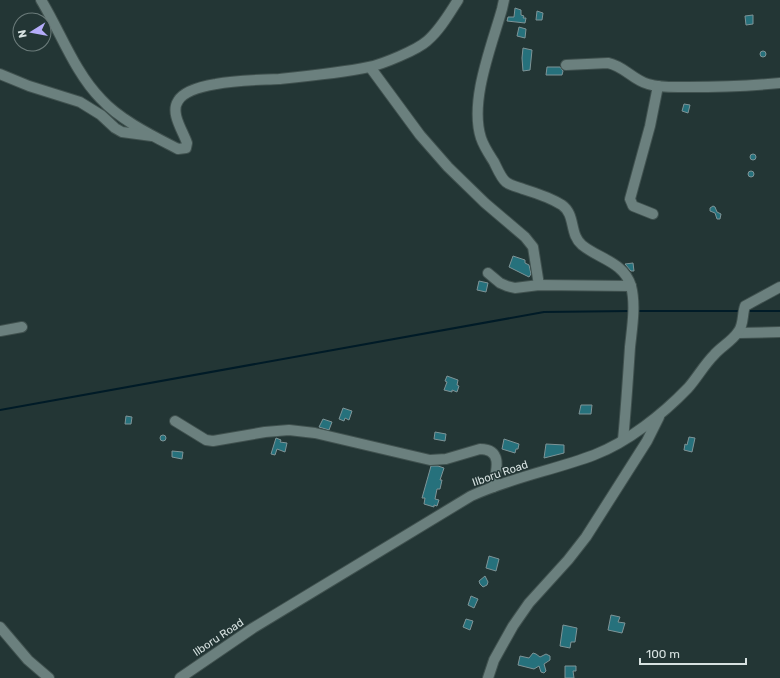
<svg xmlns="http://www.w3.org/2000/svg" width="780" height="678" viewBox="0 0 780 678" font-family="Rubik,sans-serif">
	<rect width="100%" height="100%" fill="#233635"/>
	<g fill="none" stroke-linecap="round" stroke-linejoin="round">
		<!-- stream -->
		<g stroke="#001b27" stroke-width="2">
			<path d="M636,311H740"/>
			<path d="M746,311H780"/>
			<path d="M0,410L544,312L630,311"/>
		</g>
	</g>
	<!-- building -->
	<g fill="#26717c" stroke="#7e9497">
		<path d="M515,8L521,10V15L524,16L523,18H526L525,23L507,21L508,17H514Z"/>
		<path d="M537,11L543,13L542,20H536Z"/>
		<path d="M753,15V24L746,25L745,16Z"/>
		<path d="M519,27L526,29L525,38L517,36Z"/>
		<path d="M523,48L532,50L530,70L523,71L522,58Z"/>
		<circle cx="763" cy="54" r="3"/>
		<path d="M547,67H560L563,71L562,75H546Z"/>
		<path d="M684,104L690,105L688,113L682,111Z"/>
		<circle cx="753" cy="157" r="3"/>
		<circle cx="751" cy="174" r="3"/>
		<path d="M713,206L715,207L717,212L721,214L720,219H717L715,213L710,211V208Z"/>
		<path d="M513,256L525,260V263L529,265L531,274L529,277L509,267Z"/>
		<path d="M633,263L634,271H631L625,264Z"/>
		<path d="M479,281L488,283L486,292L477,290Z"/>
		<path d="M447,376L458,380L457,385L459,386L457,392L452,390V392L444,390L447,382L445,381Z"/>
		<path d="M581,405H592L591,414H579Z"/>
		<path d="M343,408L352,411L349,420L345,418L344,421L339,419Z"/>
		<path d="M126,416L132,417L131,424H125Z"/>
		<path d="M323,419L332,422L329,430L319,427Z"/>
		<path d="M435,432L446,434L445,441L434,439Z"/>
		<circle cx="163" cy="438" r="3"/>
		<path d="M689,437L695,438L692,452L684,450L685,444L687,445Z"/>
		<path d="M276,438L281,440L280,442L287,443L285,452L277,449L275,455L271,454Z"/>
		<path d="M504,439L519,444L518,449H516L515,453L502,449Z"/>
		<path d="M546,444L564,445V453L544,458Z"/>
		<path d="M172,451L183,452L182,459L172,457Z"/>
		<path d="M431,466H438L444,468L440,480H442L440,489H437L435,499L439,500L437,506L434,505V507L424,504L425,498H422Z"/>
		<path d="M489,556L499,559L496,571L486,568Z"/>
		<path d="M485,576L488,582L487,585L483,587L480,584L479,581Z"/>
		<path d="M471,596L478,599L474,608L468,605Z"/>
		<path d="M611,615L620,617L618,622L625,623L622,633L608,630Z"/>
		<path d="M466,619L473,621L470,630L463,627Z"/>
		<path d="M563,625L577,628L575,642H571L570,648L560,646Z"/>
		<path d="M533,653L536,654L540,657L546,654L550,656V660L544,664L546,671L544,673L541,672L539,666L534,669L518,665L520,656L529,658Z"/>
		<path d="M565,666H576V671H573L574,678H565Z"/>
	</g>
	<g fill="none" stroke-linecap="round" stroke-linejoin="round">
		<defs>
			<g id="minor">
				<path d="M41,0C60,31 75,73 101,99C120,120 153,136 178,149L186,148L187,143C183,131 170,113 178,101C184,90 204,86 216,84C236,80 258,80 279,79C309,76 340,73 369,67C383,64 417,50 427,41C440,30 449,14 458,0"/>
				<path d="M504,0L502,9C492,45 469,101 481,138C484,147 489,154 494,162C497,168 501,178 506,182C511,186 518,187 523,189C536,193 551,198 562,205C576,215 569,234 582,245C599,259 624,262 631,286C636,305 632,328 630,347C628,378 626,409 623,440"/>
				<path d="M566,65L608,63C624,66 633,80 648,84C661,88 675,87 688,87C719,87 749,86 780,83"/>
				<path d="M370,67L420,135L448,167L485,203L525,237L533,247L539,285"/>
				<path d="M0,74L29,86L80,102L101,115L115,128L122,132L152,136"/>
				<path d="M653,214L633,206L630,199L650,126L658,86"/>
				<path d="M488,273L500,283L507,286L515,288L539,285L631,286"/>
				<path d="M0,331L22,327"/>
				<path d="M738,333L780,332"/>
				<path d="M175,421L206,440L213,441L265,432L289,430L315,433L430,460L446,459L480,449C504,449 496,472 493,487"/>
				<path d="M0,627L28,660L49,678"/>
				<path d="M180,678L253,628L471,496C510,478 554,470 594,455C628,442 663,414 688,388C697,378 704,365 714,355C721,347 732,341 738,332C744,325 742,314 745,306L780,287"/>
				<path d="M488,678L494,660L513,626L529,603L568,560L586,537L647,441L659,417"/>
			</g>
		</defs>
		<!-- minor casing -->
		<use href="#minor" stroke="#40514f" stroke-width="12"/>
		<!-- minor -->
		<use href="#minor" stroke="#6b807e" stroke-width="10"/>
	</g>
	<g text-anchor="middle" stroke-width="3" stroke-linejoin="round" paint-order="stroke">
		<!-- street labels -->
		<g font-size="11" fill="#d7e2e1" stroke="#233635">
			<text transform="translate(500 473) rotate(-19)" y="4">Ilboru Road</text>
			<text transform="translate(218 637) rotate(-34)" y="4">Ilboru Road</text>
		</g>
	</g>
	<!-- north arrow -->
	<g transform="translate(32 32) rotate(259)"><circle r="19" fill="#233635" stroke="#6b7b7a"/>
	<path d="M0-3L7 15L0 10L-7 15Z" fill="#b4acf9"/>
	<text y="-6" font-size="11" font-weight="bold" text-anchor="middle" fill="#d7e2e1">N</text>
	</g>
	<!-- scale -->
	<path d="M640 658v6h106v-6" fill="none" stroke="#d7e2e1" stroke-width="2"/>
	<text x="646" y="658" font-size="12" fill="#d7e2e1" stroke="#233635" stroke-width="3" paint-order="stroke">100 m</text>
</svg>
